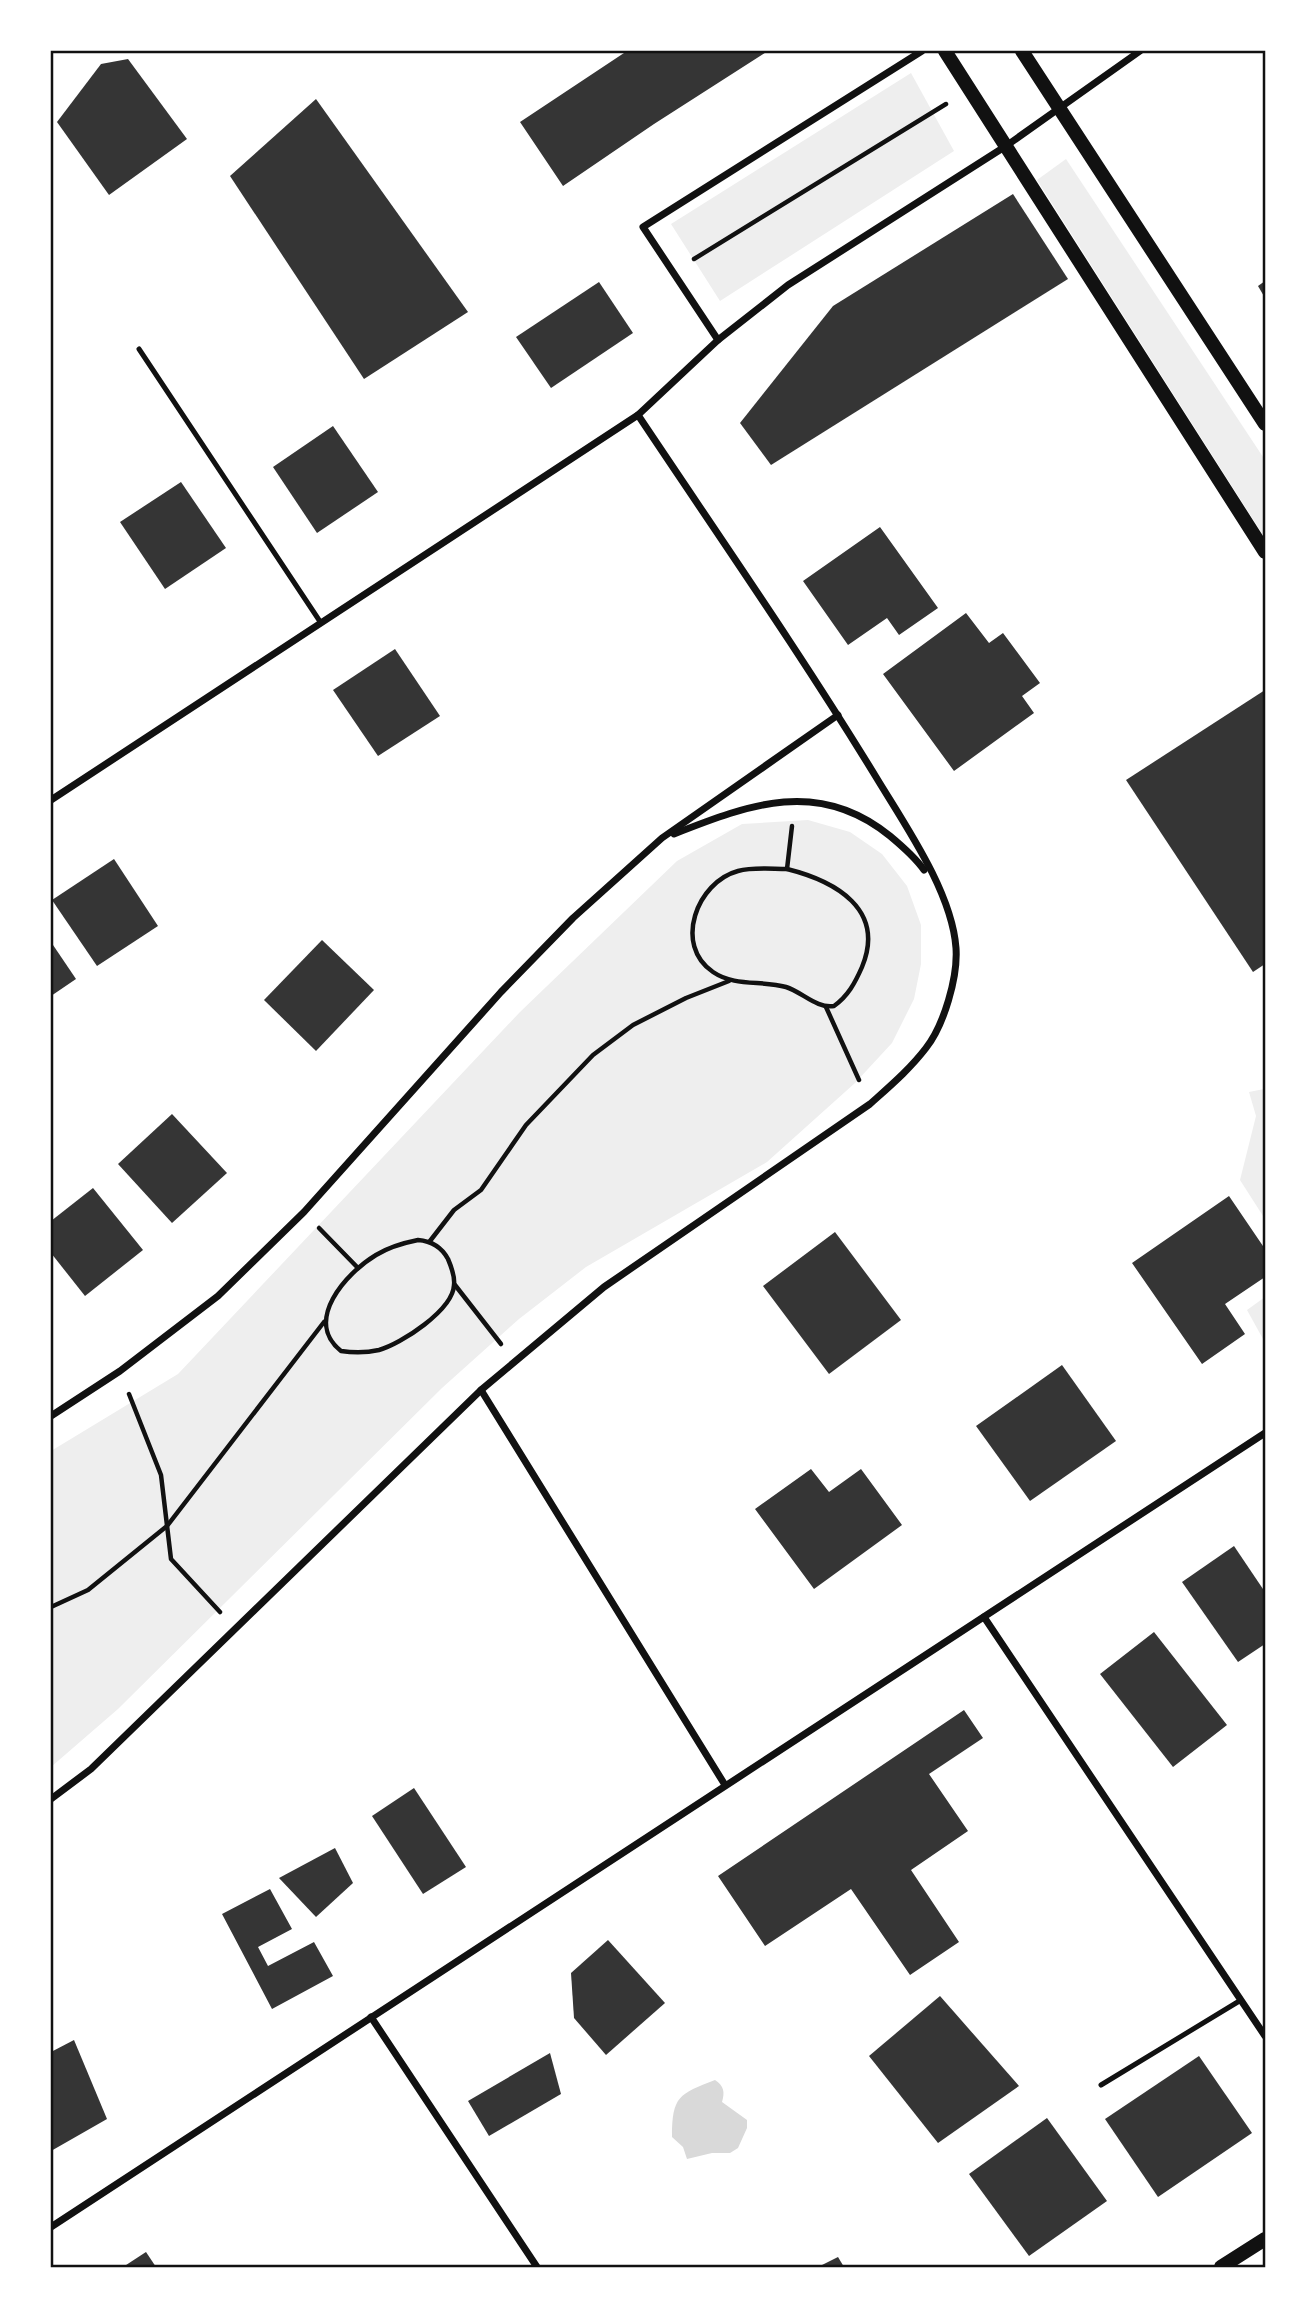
<svg xmlns="http://www.w3.org/2000/svg" width="1316" height="2318" viewBox="0 0 1316 2318" font-family="'Times New Roman',serif">
	<rect width="100%" height="100%" fill="#fff"/>
	<!-- green -->
	<g fill="#eee">
		<path d="M911,73L954,151L720,301L671,224Z"/>
		<path d="M1066,159L1265,460V538L1037,180Z"/>
		<path d="M808,820L850,832L882,854L907,886L921,925V964L914,999L892,1043L855,1083L767,1162L586,1267L519,1319L442,1388L118,1709L51,1767V1451L178,1374L520,1012L677,861L742,824Z"/>
		<path d="M1264,1089L1265,1091V1219L1240,1180L1256,1116L1249,1092Z"/>
		<path d="M1265,1297V1338L1263,1339L1247,1310Z"/>
	</g>
	<!-- water -->
	<path fill="#d9d9d9" d="M715,2080C724,2086 725,2092 722,2102L747,2120V2128L738,2148L730,2153H712L687,2159L683,2147L672,2137C672,2096 679,2094 715,2080Z"/>
	<!-- building -->
	<g fill="#353535">
		<path d="M627,51H768L654,124L563,186L520,122Z"/>
		<path d="M128,59L187,139L109,195L57,122L101,64Z"/>
		<path d="M316,99L468,312L364,379L230,176Z"/>
		<path d="M1013,194L1068,279L771,465L740,423L833,306Z"/>
		<path d="M1265,281V298L1258,286Z"/>
		<path d="M599,282L633,333L551,388L516,337Z"/>
		<path d="M333,426L378,492L317,533L273,467Z"/>
		<path d="M181,482L226,548L165,589L120,522Z"/>
		<path d="M880,527L938,608L899,635L887,618L848,645L803,581Z"/>
		<path d="M966,613L989,643L1003,633L1040,683L1022,696L1034,713L954,771L883,674Z"/>
		<path d="M395,649L440,716L378,756L333,690Z"/>
		<path d="M1265,690V964L1253,972L1126,780Z"/>
		<path d="M114,859L158,926L97,966L52,900Z"/>
		<path d="M322,940L374,990L316,1051L264,1000Z"/>
		<path d="M51,942L76,979L51,996Z"/>
		<path d="M172,1114L227,1173L172,1223L118,1164Z"/>
		<path d="M93,1188L143,1250L85,1296L51,1253V1221Z"/>
		<path d="M1229,1196L1265,1249V1277L1225,1304L1245,1334L1202,1364L1132,1263Z"/>
		<path d="M835,1232L901,1320L829,1374L763,1286Z"/>
		<path d="M1062,1365L1116,1441L1030,1501L976,1426Z"/>
		<path d="M811,1469L829,1492L861,1469L902,1525L814,1589L755,1509Z"/>
		<path d="M1234,1546L1265,1592V1644L1238,1662L1182,1582Z"/>
		<path d="M1154,1632L1227,1725L1173,1767L1100,1674Z"/>
		<path d="M964,1710L983,1738L929,1774L968,1831L911,1870L959,1942L910,1975L851,1889L765,1946L718,1876Z"/>
		<path d="M414,1788L466,1867L423,1894L372,1816Z"/>
		<path d="M335,1848L353,1883L316,1917L279,1878Z"/>
		<path d="M270,1889L292,1929L258,1947L268,1966L314,1942L333,1976L272,2009L222,1914Z"/>
		<path d="M608,1940L665,2003L606,2055L574,2018L571,1973Z"/>
		<path d="M940,1996L1019,2086L938,2143L869,2056Z"/>
		<path d="M74,2040L107,2119L51,2151V2052Z"/>
		<path d="M550,2053L561,2094L489,2136L468,2101Z"/>
		<path d="M1199,2056L1252,2133L1158,2197L1105,2119Z"/>
		<path d="M1047,2118L1107,2201L1029,2256L969,2174Z"/>
		<path d="M146,2252L156,2267H123Z"/>
		<path d="M838,2257L844,2267H818Z"/>
	</g>
	<g fill="none" stroke-linecap="round" stroke-linejoin="round">
		<!-- path -->
		<g stroke="#111" stroke-width="4.5">
			<path d="M694,259L946,104"/>
			<path d="M787,869C835,881 886,909 862,967C855,983 848,996 834,1006C817,1009 802,992 786,987C761,980 735,987 713,972C673,945 697,882 738,871C753,867 771,869 787,869Z"/>
			<path d="M787,869L792,826"/>
			<path d="M826,1007L859,1080"/>
			<path d="M319,1228L358,1268"/>
			<path d="M418,1240C431,1241 441,1246 448,1259C451,1266 455,1277 454,1285C453,1310 401,1344 379,1350C366,1353 354,1353 341,1351C303,1321 346,1273 376,1255C389,1247 403,1243 418,1240Z"/>
			<path d="M430,1241L454,1210L481,1190L526,1125L593,1055L633,1025L686,998L729,981"/>
			<path d="M455,1285L501,1344"/>
			<path d="M129,1394L161,1475L171,1559L220,1612"/>
			<path d="M51,1607L88,1590L167,1526L324,1322"/>
		</g>
		<!-- service -->
		<g stroke="#111" stroke-width="5">
			<path d="M139,349L321,623"/>
			<path d="M1101,2085L1241,2000"/>
		</g>
		<!-- minor -->
		<g stroke="#111" stroke-width="7">
			<path d="M718,340L643,227L922,51"/>
			<path d="M51,800L638,415L718,340L788,285L1006,146L1140,51"/>
			<path d="M674,834C750,804 819,778 890,836C902,846 915,857 924,870"/>
			<path d="M481,1390L725,1785"/>
			<path d="M51,1416L120,1371L218,1296L304,1212L501,992L573,918L662,838L838,715"/>
			<path d="M984,1617L1265,2036"/>
			<path d="M51,1799L91,1769L481,1390L604,1287L870,1104C890,1086 910,1069 926,1048C944,1025 958,977 956,948C952,892 905,825 876,777C801,654 718,535 638,415"/>
			<path d="M371,2017L537,2267"/>
			<path d="M51,2227L1265,1433"/>
		</g>
		<!-- secondary -->
		<g stroke="#111" stroke-width="14">
			<path d="M945,51L1265,552"/>
			<path d="M1022,51L1265,424"/>
			<path d="M1221,2267L1265,2239"/>
		</g>
	</g>
	<!-- border -->
	<rect width="1316" height="2318" fill="none" stroke="#ffffff" stroke-width="105"/>
	<rect x="52" y="52" width="1212" height="2214" fill="none" stroke="#111" stroke-width="2.5"/>
</svg>
